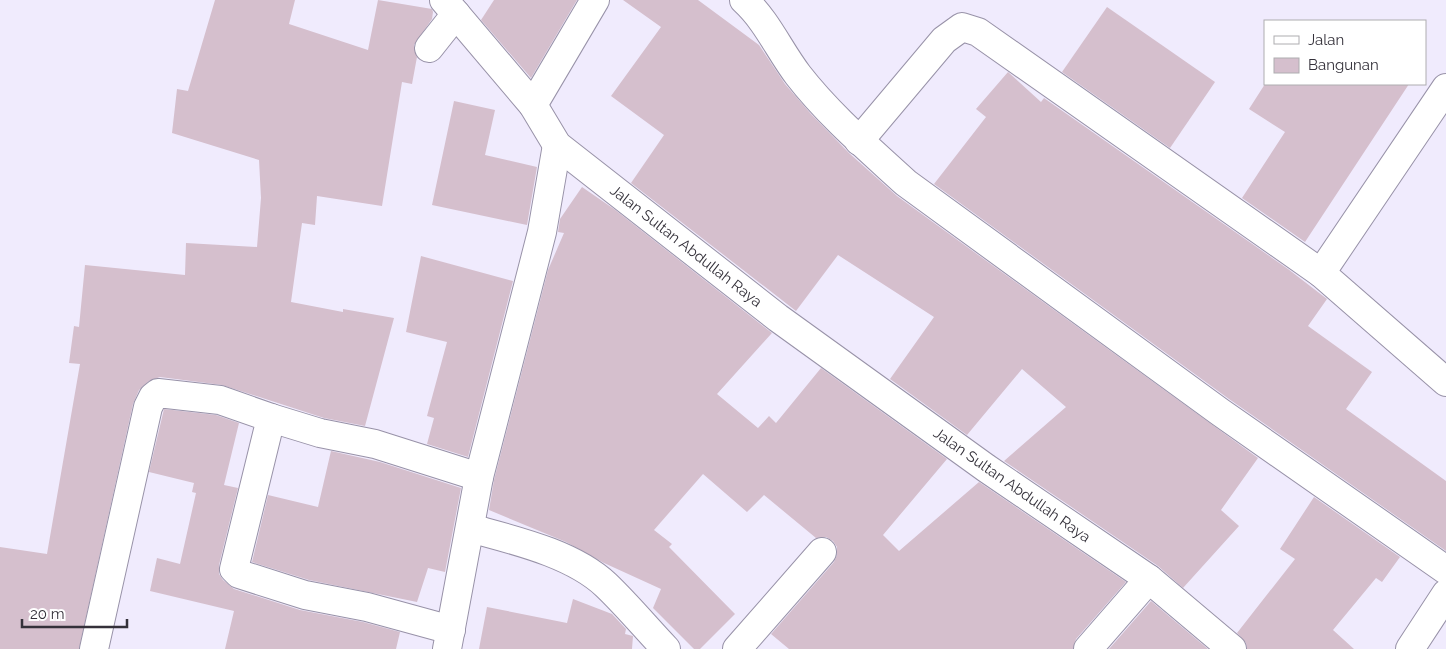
<svg xmlns="http://www.w3.org/2000/svg" width="1446" height="649" viewBox="0 0 1446 649" font-family="Raleway,sans-serif">
	<rect width="100%" height="100%" fill="#f0ebfd"/>
	<!-- building -->
	<g fill="#d5bfcd">
		<path d="M215,0H295L289,24L368,50L378,0L432,9L433,12L432,19L414,45L417,57L412,84L402,82L382,206L317,196L315,225L302,223L291,302L343,312V309L394,318L365,426L324,418L222,385L160,377L149,381L139,390L133,404L79,649H0V547L47,554L80,364L69,363L74,326L79,327L85,265L185,275L186,243L257,247L261,198L259,160L172,133L177,89L188,91Z"/>
		<path d="M494,0H577L531,78L481,20Z"/>
		<path d="M623,0H698L759,45L785,84L811,114L849,153L897,196L1258,458L1221,510L1239,526L1183,588L1158,566L1004,461L1066,407L1022,369L967,435L890,379L934,317L838,255L796,311L631,183L664,135L611,96L661,27Z"/>
		<path d="M1107,7L1215,82L1170,148L1062,72Z"/>
		<path d="M1008,72L1041,102L1044,98L1288,269L1327,299L1308,326L1372,372L1346,409L1446,481V551L1229,399L934,184L986,117L976,109Z"/>
		<path d="M1265,84H1409L1305,242L1242,198L1285,132L1249,109Z"/>
		<path d="M454,101L495,110L485,155L537,167L527,225L432,205Z"/>
		<path d="M582,187L614,209L772,333L717,394L758,428L769,416L776,423L821,368L947,459L883,535L899,551L979,482L1126,582L1076,639L1073,649H789L771,634L834,562L837,555V547L833,541L826,537L816,538L764,495L747,512L703,474L654,530L672,544L669,547L735,614L700,649H694L653,608L661,589L604,563L566,542L489,510L494,480L548,270L564,233L558,232L560,219Z"/>
		<path d="M421,256L513,281L468,457L427,444L434,418L427,416L447,342L406,332Z"/>
		<path d="M164,409L216,415L239,423L224,485L238,488L219,565V574L223,580L234,589L300,610L363,622L400,632L396,649H225L234,611L150,591L157,558L180,564L196,493L192,492L194,483L149,472Z"/>
		<path d="M331,451L380,462L461,488L445,572L428,568L417,602L309,580L252,562L268,495L318,507Z"/>
		<path d="M1314,497L1400,557L1382,582L1376,578L1333,630L1354,649H1247L1246,643L1237,633L1295,559L1280,549Z"/>
		<path d="M573,599L612,614L626,629L625,634L633,636L632,649H479L487,607L567,623Z"/>
		<path d="M1151,601L1208,649H1109Z"/>
	</g>
	<g fill="none" stroke-linecap="round" stroke-linejoin="round">
		<defs>
			<g id="minor">
				<path d="M444,0L533,105"/>
				<path d="M595,0L533,105L557,145L778,318L986,468L1149,579L1232,649"/>
				<path d="M744,0C767,21 779,50 798,75C829,115 869,149 906,183L1220,412L1446,570"/>
				<path d="M429,48L456,14"/>
				<path d="M1446,88L1321,273L1446,382"/>
				<path d="M859,141L944,40L962,27L978,32L1321,273"/>
				<path d="M271,418L320,433L375,444L479,477"/>
				<path d="M470,528C513,540 572,553 606,585C627,605 646,628 666,649"/>
				<path d="M94,649L148,407L153,397L158,393L220,400L271,418L234,569L239,574L305,595L367,607L451,630"/>
				<path d="M447,649L479,477L542,232L557,145"/>
				<path d="M737,649L822,552"/>
				<path d="M1088,649L1149,579"/>
				<path d="M1410,649L1446,594"/>
			</g>
		</defs>
		<!-- minor casing -->
		<use href="#minor" stroke="#9892a8" stroke-width="30"/>
		<!-- minor -->
		<use href="#minor" stroke="#fff" stroke-width="28"/>
	</g>
	<g text-anchor="middle" stroke-width="4.5" stroke-linejoin="round" paint-order="stroke">
		<!-- street labels -->
		<g font-size="15" fill="#34313a" stroke="#fff">
			<text transform="translate(686 246) rotate(38)" y="5">Jalan Sultan Abdullah Raya</text>
			<text transform="translate(1012 485) rotate(35)" y="5">Jalan Sultan Abdullah Raya</text>
		</g>
	</g>
	<!-- legend -->
	<rect x="1264" y="20" width="162" height="65" fill="#ffffff" stroke="#aeadb0"/>
	<rect x="1274" y="36" width="25" height="8" fill="#ffffff" stroke="#aeadb0"/>
	<text x="1308" y="45" font-size="15" fill="#34313a">Jalan</text>
	<rect x="1274" y="58" width="25" height="15" fill="#d5bfcd" stroke="#aeadb0"/>
	<text x="1308" y="70" font-size="15" fill="#34313a">Bangunan</text>
	<!-- scale -->
	<path d="M22 619v8h105v-8" fill="none" stroke="#34313a" stroke-width="2.5"/>
	<text x="30" y="619" font-size="15" fill="#34313a" stroke="#ffffff" stroke-width="4" paint-order="stroke">20 m</text>
</svg>
